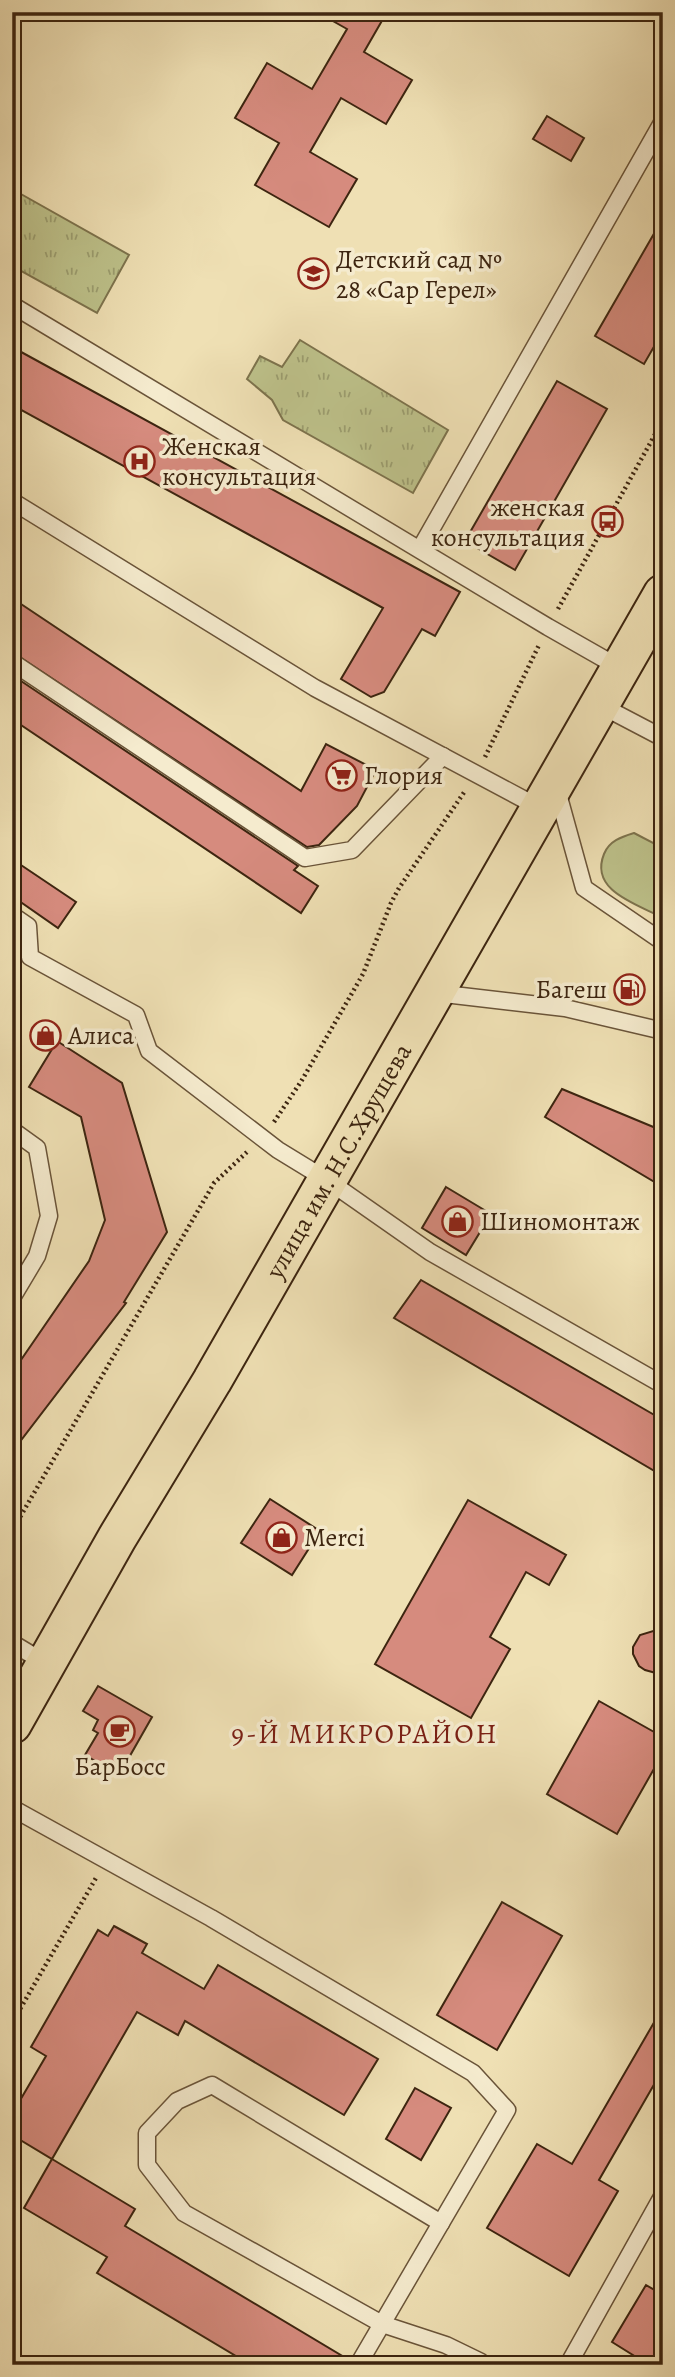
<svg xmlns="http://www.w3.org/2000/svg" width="675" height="2377" viewBox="0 0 675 2377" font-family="Alegreya,serif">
	<defs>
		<pattern id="park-tufts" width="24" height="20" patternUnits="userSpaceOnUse" patternTransform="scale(1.75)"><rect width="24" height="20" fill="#bdc18a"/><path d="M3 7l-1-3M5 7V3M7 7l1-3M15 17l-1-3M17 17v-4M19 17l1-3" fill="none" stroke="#9b9d6f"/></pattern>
	</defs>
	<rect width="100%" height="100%" fill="#efe0b4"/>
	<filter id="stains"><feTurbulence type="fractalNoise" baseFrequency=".00286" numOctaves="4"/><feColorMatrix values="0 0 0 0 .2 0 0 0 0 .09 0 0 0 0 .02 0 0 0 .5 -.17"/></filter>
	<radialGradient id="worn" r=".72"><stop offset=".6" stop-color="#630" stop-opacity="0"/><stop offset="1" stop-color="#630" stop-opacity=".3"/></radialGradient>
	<!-- grass -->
	<path fill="#bdc18a" stroke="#7d734d" stroke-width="2" d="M634,833L663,848V918C637,904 589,891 604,854C609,841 621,837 634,833Z"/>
	<!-- park -->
	<g fill="url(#park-tufts)" stroke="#7d734d" stroke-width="2">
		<path d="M12,189L129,255L97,313L12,266Z"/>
		<path d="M300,340L448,430L413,493L283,420L272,400L247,379L260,356L282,367Z"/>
	</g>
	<!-- building -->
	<g fill="#d68b7e" stroke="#3d2510" stroke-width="2">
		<path d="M317,12H387L364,52L412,80L386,124L341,98L310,152L357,179L329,227L255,185L279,143L235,118L267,63L312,89L347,29Z"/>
		<path d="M547,116L584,138L571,161L533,139Z"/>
		<path d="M663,218V331L644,364L595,336Z"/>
		<path d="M12,347L460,592L435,636L422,629L384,692L371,697L341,679L383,608L12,405Z"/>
		<path d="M557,381L607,409L515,570L465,541Z"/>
		<path d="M12,598L301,791L326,744L376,770L357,806L319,845L307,847L12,652Z"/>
		<path d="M12,675L298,866L294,870L318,886L301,913L12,719Z"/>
		<path d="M12,859L76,902L58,928L12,896Z"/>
		<path d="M57,1041L122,1083L167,1232L124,1302L126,1303L12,1452V1373L89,1261L105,1220L81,1117L29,1087Z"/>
		<path d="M562,1089L663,1131V1187L545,1117Z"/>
		<path d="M446,1187L491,1214L466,1255L422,1228Z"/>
		<path d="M421,1280L663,1420V1476L394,1318Z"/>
		<path d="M270,1499L320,1531L292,1575L241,1543Z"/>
		<path d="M468,1500L566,1555L549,1585L526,1572L490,1637L510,1649L471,1718L375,1664Z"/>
		<path d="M663,1628V1675L645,1670L639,1666L633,1654V1647L640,1635Z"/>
		<path d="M98,1686L152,1717L119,1775L85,1755L98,1733L93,1730L98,1720L83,1711Z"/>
		<path d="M599,1701L663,1737V1753L617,1834L547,1794Z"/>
		<path d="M502,1902L562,1936L497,2050L437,2015Z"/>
		<path d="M114,1926L147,1944L142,1953L204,1989L218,1965L378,2059L344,2115L185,2021L178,2035L137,2012L52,2159L12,2135V2114L46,2056L31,2047L98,1930L108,1936Z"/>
		<path d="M663,2007V2069L599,2180L618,2191L569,2276L487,2228L537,2144L572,2164Z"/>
		<path d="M415,2088L451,2108L421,2160L386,2139Z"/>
		<path d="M52,2159L135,2209L125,2226L349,2360L348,2365H251L97,2273L107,2257L24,2208Z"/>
		<path d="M646,2285L663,2295V2365H649L612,2342Z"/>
	</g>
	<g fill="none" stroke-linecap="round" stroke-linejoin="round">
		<defs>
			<g id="lane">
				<path d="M12,305L548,627L620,668"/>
				<path d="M12,501L315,688L540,808"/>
				<path d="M420,549L663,121"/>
				<path d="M12,662L305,858L352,850L443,756"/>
				<path d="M600,705L663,738"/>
				<path d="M557,790L584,888L663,942"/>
				<path d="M12,915L28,926L30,957L136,1015L149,1051L278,1150L327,1180L430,1252L663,1385"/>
				<path d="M436,993L565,1008L663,1031"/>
				<path d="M12,1130L37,1148L49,1216L37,1256L12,1298"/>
				<path d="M12,1643L47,1664"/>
				<path d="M12,1808L211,1918L473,2073L507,2110L358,2365"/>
				<path d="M441,2223L212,2085L177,2101L147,2133V2165L184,2213L382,2324L446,2345L481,2362"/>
				<path d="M568,2365L663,2195"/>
			</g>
			<g id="primary">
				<path id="s1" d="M12,1724L117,1538L212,1381L663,594"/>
			</g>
		</defs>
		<!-- lane casing -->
		<use href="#lane" stroke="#6a5439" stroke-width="19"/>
		<!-- primary casing -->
		<use href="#primary" stroke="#3d2510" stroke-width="42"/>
		<!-- path -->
		<g stroke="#3d2510" stroke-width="4.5" stroke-dasharray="2 3.5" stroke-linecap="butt">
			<path d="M653,438L663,444"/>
			<path d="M558,609L663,420"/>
			<path d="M485,757L539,645"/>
			<path d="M274,1122L302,1080L363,974L391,903L399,888L465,791"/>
			<path d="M12,1531L214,1183L247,1152"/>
			<path d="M12,2023L96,1878"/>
		</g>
		<!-- lane -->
		<use href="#lane" stroke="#f5ebce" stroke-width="16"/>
		<!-- primary -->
		<use href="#primary" stroke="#efe0b4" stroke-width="38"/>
	</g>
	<!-- icons -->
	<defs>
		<symbol id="school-ring" viewBox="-11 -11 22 22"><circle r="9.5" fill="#f5ebce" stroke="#8f2418" stroke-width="1.5"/><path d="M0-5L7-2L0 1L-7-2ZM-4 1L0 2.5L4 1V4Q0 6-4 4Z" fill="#8f2418"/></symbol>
		<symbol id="hospital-ring" viewBox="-11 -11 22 22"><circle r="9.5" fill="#f5ebce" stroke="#8f2418" stroke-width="1.5"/><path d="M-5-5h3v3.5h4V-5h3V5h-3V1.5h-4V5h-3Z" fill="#8f2418"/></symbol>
		<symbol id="bus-ring" viewBox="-11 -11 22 22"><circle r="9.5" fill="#f5ebce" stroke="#8f2418" stroke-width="1.5"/><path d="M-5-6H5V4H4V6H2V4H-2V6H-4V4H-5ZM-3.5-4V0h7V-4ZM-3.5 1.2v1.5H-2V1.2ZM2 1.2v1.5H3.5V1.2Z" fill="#8f2418"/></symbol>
		<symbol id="supermarket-ring" viewBox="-11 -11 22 22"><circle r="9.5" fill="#f5ebce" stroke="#8f2418" stroke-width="1.5"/><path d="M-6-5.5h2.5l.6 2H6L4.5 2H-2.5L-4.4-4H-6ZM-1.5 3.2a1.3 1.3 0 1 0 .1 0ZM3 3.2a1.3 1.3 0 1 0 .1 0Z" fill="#8f2418"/></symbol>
		<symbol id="fuel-ring" viewBox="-11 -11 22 22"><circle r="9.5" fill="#f5ebce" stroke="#8f2418" stroke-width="1.5"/><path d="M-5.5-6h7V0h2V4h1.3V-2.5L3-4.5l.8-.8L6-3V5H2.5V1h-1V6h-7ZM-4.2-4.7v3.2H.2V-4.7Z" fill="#8f2418"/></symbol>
		<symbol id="shop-ring" viewBox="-11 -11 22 22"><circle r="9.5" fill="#f5ebce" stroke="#8f2418" stroke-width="1.5"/><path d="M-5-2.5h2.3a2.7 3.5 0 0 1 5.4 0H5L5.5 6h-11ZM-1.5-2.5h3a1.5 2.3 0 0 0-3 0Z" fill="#8f2418"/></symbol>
		<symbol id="cafe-ring" viewBox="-11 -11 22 22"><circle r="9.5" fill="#f5ebce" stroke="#8f2418" stroke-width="1.5"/><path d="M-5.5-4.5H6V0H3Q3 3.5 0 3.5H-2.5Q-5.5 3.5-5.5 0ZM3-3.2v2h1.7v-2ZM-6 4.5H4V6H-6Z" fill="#8f2418"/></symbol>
	</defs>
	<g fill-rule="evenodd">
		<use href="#school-ring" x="296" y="256" width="35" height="35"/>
		<use href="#hospital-ring" x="122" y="444" width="35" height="35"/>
		<use href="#bus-ring" x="590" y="504" width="35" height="35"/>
		<use href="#supermarket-ring" x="324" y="758" width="35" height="35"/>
		<use href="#fuel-ring" x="612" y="972" width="35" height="35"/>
		<use href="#shop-ring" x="28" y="1018" width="35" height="35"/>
		<use href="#shop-ring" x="440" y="1204" width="35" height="35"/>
		<use href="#shop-ring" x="264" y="1520" width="35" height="35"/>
		<use href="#cafe-ring" x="102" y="1714" width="35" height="35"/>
	</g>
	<g text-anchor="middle" stroke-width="7" stroke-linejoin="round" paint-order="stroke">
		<!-- poi labels -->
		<g font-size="26" fill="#3d2510" stroke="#f5ebce" text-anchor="start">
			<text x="336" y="268">Детский сад №<tspan x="336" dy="30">28 «Сар Герел»</tspan></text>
			<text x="162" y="455">Женская<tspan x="162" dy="30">консультация</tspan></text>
			<text x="585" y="516" text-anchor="end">женская<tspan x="585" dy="30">консультация</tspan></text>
			<text x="364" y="784">Глория</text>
			<text x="607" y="998" text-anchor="end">Багеш</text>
			<text x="68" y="1044">Алиса</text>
			<text x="480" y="1230">Шиномонтаж</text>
			<text x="304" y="1546">Merci</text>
			<text x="120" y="1775" text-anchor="middle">БарБосс</text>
		</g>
		<!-- street labels -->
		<g font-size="26" fill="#3d2510" stroke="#f5ebce">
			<text dy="9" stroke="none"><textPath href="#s1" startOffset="651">улица им. Н.С.Хрущева</textPath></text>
		</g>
		<!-- neighbourhood labels -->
		<g font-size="28" letter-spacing="2" fill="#7a1f14" stroke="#f5ebce">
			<text x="365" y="1743">9-Й МИКРОРАЙОН</text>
		</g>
	</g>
	<!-- margin -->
	<rect width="675" height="2377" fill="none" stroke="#efe0b4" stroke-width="42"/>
	<rect x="14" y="14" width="647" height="2349" fill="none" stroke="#3d2510" stroke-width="3.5"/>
	<rect x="21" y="21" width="633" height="2335" fill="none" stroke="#3d2510" stroke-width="2"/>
	<rect width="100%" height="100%" filter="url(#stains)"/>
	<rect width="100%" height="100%" fill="url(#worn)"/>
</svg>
